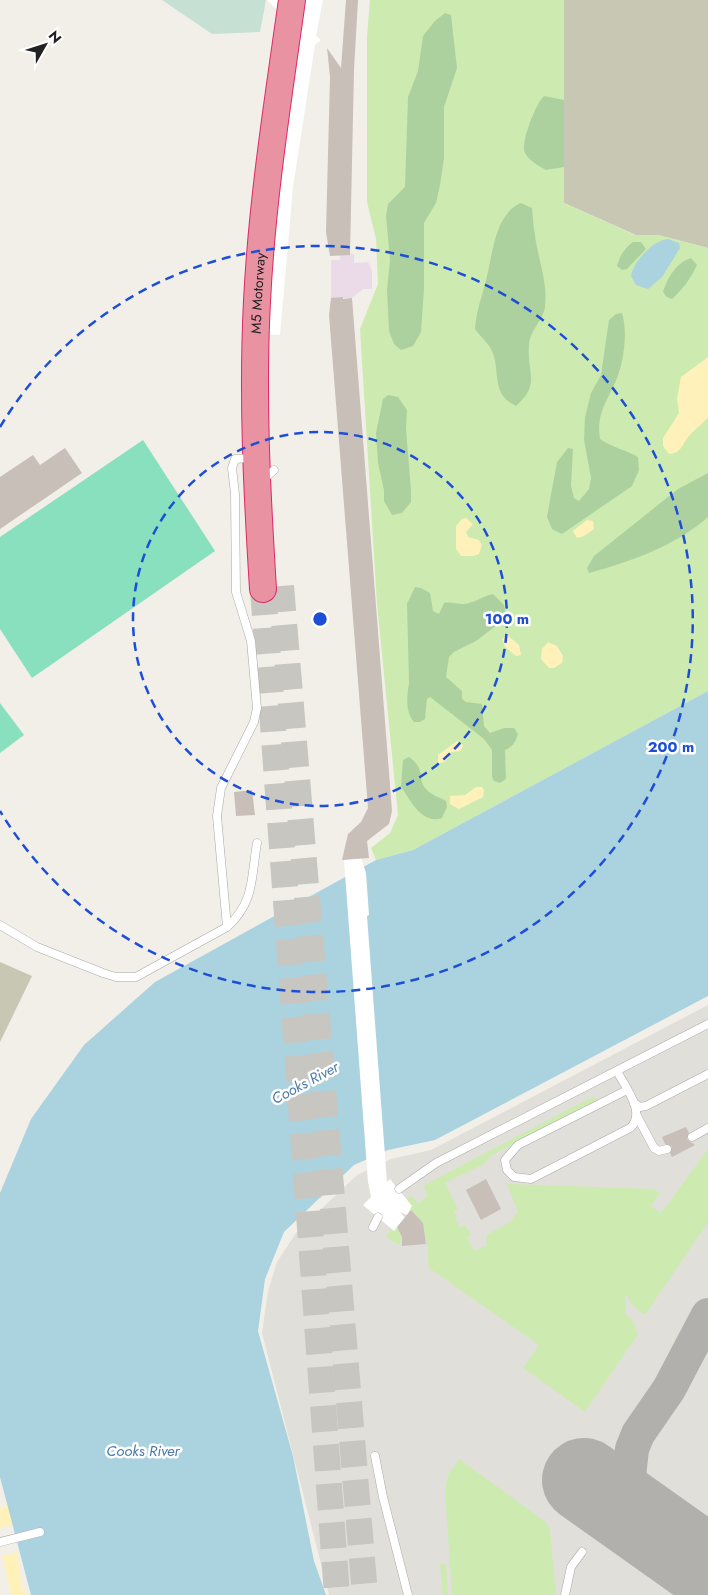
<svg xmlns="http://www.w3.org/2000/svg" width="708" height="1595" viewBox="0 0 708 1595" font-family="Jost,sans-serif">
	<rect width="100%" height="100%" fill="#f2efe9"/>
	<!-- industrial -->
	<path fill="#ebdbe8" d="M354,254V263L368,262L372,270V289H363L352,298H331V260H340V255Z"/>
	<!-- airport -->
	<path fill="#e1dfda" d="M708,1005V1595H329L262,1333L268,1291L277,1262L296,1233L357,1175L391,1159L431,1150Z"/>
	<!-- construction -->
	<g fill="#c7c7b4">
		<path d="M564,0H708V248L658,235H636L564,203Z"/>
		<path d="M0,962L32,976L0,1042Z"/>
	</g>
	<!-- grass -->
	<g fill="#cdebb0">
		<path d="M370,0H564V203L635,235H658L708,248V691L413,850L376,860L371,848L390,833L398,815L377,604L360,329L378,284L376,239L367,202V36Z"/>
		<path d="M594,1096L596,1102L490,1156L484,1164L445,1183L458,1209L454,1211L457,1217L455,1218L460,1227L465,1225L471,1235L467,1237L474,1251L487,1245L486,1238L488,1234L510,1222L518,1212L507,1184L654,1189L660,1193L651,1206L661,1213L708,1149V1222L645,1315L633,1306L625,1293L626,1315L631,1318L638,1334L585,1412L523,1368L539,1345L429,1268C427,1247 429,1223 409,1208L407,1199L411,1195L421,1206L419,1203L428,1195L423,1186L428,1183Z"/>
		<path d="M397,1227L402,1237L399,1245L386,1237L391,1228L394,1231Z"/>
		<path d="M459,1459L547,1523L550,1531L556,1595H452L445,1490L448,1475Z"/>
		<path d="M440,1564H446L448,1595H443Z"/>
	</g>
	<!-- forest -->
	<g fill="#add19e">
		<path d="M445,13L451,15L457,68L444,107V158L440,185L436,203L424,223V290L421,332L413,346L401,350L394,344L389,331L387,290L390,260L386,216L388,204L405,187L408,97L418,71L423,36L435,21Z"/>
		<path d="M544,96L564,100V167L546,170C539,166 529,161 525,153C520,143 536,103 544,96Z"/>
		<path d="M521,203L532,208C533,217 533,226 535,235C538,260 548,281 545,307C543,321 529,331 529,346C527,374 541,384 516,406C490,394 501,371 492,351C489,344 480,336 475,329C476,311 483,294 487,276C493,252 495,214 521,203Z"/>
		<path d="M633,242H641L646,249L627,269L622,270L617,266C620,255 624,249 633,242Z"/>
		<path d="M691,258L697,265C691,278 683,289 672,299L667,297L663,292C667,278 677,262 691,258Z"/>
		<path d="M622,313C628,333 624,363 615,383C606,403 596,415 600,439C611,447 626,450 638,457L639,470L632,486L562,534L552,529L547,517L557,462L568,448L573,449L571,486L574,498L579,501L589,489L591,478L584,440L585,417L591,393L601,375L609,320L616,314Z"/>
		<path d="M388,395L398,397L407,410L406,428L411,491V502L402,513L392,515L384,501V490L378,463L376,433L383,399Z"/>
		<path d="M708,473V517C674,547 631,561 589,573L587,568L594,556L678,489Z"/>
		<path d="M415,587L421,588L430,593L433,611L439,614L444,603C453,601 460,606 469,603C478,601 483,596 493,594L504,605L506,615L501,622L476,641L454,652L449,657L446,677L462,691V699L466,702L482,704L484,726L490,733L504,728H514L518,734C516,741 513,747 505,750L506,779L500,783L494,781L492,777V750L484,739L430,697L427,699L425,719L420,722H414C405,712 407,695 409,683L407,604Z"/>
		<path d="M409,757C428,771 415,779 428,791C433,796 440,797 446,801L447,807L442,818C422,825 410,800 401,786L403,760Z"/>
	</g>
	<!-- wetland -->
	<path fill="#c6e0d4" d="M162,0H266L260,32L212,34Z"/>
	<!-- sand -->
	<g fill="#fff1ba">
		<path d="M708,357V418C702,424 695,429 689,436C682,444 682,453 669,454L663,446V438L679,413L677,398L681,377Z"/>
		<path d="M466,518L473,524L466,532L468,537L479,540L482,545L479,554L474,556H461L456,549V526L462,519Z"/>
		<path d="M587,520L593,521L594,529L584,536L577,538L573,531Z"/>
		<path d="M507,635L519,645L521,655L516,656L505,647L502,639Z"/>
		<path d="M548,642L557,646L563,656L562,663L554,668H549L541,659L542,649Z"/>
		<path d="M457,741L463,745L461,751L451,752L445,762L438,763V755Z"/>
		<path d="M476,787H482L484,790L483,797L459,809L450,804V796L465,795Z"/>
		<path d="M8,1502L14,1524L0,1528V1509Z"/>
		<path d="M17,1552L22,1588L28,1595H11L2,1556Z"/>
	</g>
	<!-- pitch -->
	<g fill="#88e0be">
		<path d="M143,440L215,551L32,678L0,629V537Z"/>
		<path d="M0,703L24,735L0,753Z"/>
	</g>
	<!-- water -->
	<g fill="#aad3df">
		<path d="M668,239L679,243L680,248L662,277L648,289L636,285L631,276C633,262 653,240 668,239Z"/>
		<path d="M708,691V996L435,1140L388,1150L354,1165L284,1232L265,1279L258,1331L293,1456L314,1561L326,1595H31L0,1477V1193L31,1119L84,1045L155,982L376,860L413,850Z"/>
	</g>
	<!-- pier -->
	<g fill="#fff">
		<path d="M267,0H277L283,6L284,0H323L316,36L321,40L315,45L293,187L280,335L248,334L282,14Z"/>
		<path d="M361,858L366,873L369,915L367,916L387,1182L390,1179L412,1206L407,1215L400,1212L405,1218L394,1231L363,1205L371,1197L368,1182L344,860Z"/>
	</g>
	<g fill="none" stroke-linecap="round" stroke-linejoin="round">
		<!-- taxiway -->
		<path stroke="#b1b0ac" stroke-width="34" d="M708,1315L669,1389L638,1434L632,1449L629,1476L631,1501L641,1517L708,1566"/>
		<!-- runway -->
		<path stroke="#b1b0ac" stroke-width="84" d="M584,1480L708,1568"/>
	</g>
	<!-- building -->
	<g fill="#c7bfb8">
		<path d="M346,0H358L354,70L350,255L330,256L326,232L330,77L327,48L341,68Z"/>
		<path d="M343,297V299L352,298L392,811L389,824L367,841L369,858L342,860L348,834L361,822L368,808L329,315L331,298Z"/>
		<path d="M65,448L82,473L0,529V477L33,455L40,465Z"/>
		<path d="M252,790L255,815L236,816L234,792Z"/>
		<path d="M686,1127L689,1133L687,1139L695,1145L672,1157L670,1153L672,1147L665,1144L662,1137Z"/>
		<path d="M486,1179L501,1209L481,1220L466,1190Z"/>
		<path d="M411,1210L423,1223L426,1244L402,1246V1237L397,1227Z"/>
	</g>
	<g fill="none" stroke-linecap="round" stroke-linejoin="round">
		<!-- motorway-tunnel -->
		<g stroke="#c8c6c1" stroke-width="26" stroke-dasharray="26 13" stroke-linecap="butt">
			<path d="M281,586L365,1595"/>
			<path d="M263,589L337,1595"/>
		</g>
		<defs>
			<g id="service">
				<path d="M263,480L274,470"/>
				<path d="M0,925L37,947L103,973L116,977H136L227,927C255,902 251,877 257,843"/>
				<path d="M227,927L217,816L221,788L254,722L257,708L251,641L236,592L235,494L232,468L235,459L251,458"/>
				<path d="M617,1071C625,1087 647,1113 630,1128L531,1179L514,1177L507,1170L505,1160L518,1145L627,1090"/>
				<path d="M634,1103L640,1107L646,1106L708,1074"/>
				<path d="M637,1116L654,1148L659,1151L667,1149"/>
				<path d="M692,1137L708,1128"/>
				<path d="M399,1189L436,1163L708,1024"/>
				<path d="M373,1227L378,1217"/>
				<path d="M375,1456L383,1497L408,1595"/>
				<path d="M0,1542L40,1532"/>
				<path d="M565,1595L571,1567L582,1552"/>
			</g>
			<g id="motorway">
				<path id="s1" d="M263,589C257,493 252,397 257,301C262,200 278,100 292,0"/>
			</g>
		</defs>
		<!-- service casing -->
		<use href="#service" stroke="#a9a9a9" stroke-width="9"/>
		<!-- motorway casing -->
		<use href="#motorway" stroke="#dc2a67" stroke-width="28"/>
		<!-- service -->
		<use href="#service" stroke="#fff" stroke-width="8"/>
		<!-- motorway -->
		<use href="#motorway" stroke="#e892a2" stroke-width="26"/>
	</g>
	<!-- distance rings -->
	<g fill="none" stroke="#1d4ed8" stroke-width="2.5" stroke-dasharray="9 6">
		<circle cx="320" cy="619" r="187"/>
		<path d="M0 427A373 373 0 1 1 0 811"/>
	</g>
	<g text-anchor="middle" stroke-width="5" stroke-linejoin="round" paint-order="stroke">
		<!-- street labels -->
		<g font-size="14" fill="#222" stroke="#fff">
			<text dy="5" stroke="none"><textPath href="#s1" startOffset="296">M5 Motorway</textPath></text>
		</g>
		<!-- water labels -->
		<g font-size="15" font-style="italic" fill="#4a7aab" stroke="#fff">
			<text transform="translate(305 1083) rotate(-28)" y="5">Cooks River</text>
			<text x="143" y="1456">Cooks River</text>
		</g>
	</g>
	<circle cx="320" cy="619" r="8" fill="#1d4ed8" stroke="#fff" stroke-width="2.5"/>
	<g font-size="15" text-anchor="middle" font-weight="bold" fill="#1d4ed8" stroke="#fff" stroke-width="5" stroke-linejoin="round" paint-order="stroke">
		<text x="507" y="624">100 m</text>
		<text x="671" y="752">200 m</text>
	</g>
	<!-- north arrow -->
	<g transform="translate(45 45) rotate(51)" stroke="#ffffff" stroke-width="4" paint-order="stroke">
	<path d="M0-4L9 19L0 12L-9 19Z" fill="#222222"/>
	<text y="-8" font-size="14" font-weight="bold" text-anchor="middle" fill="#222222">N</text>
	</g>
</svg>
